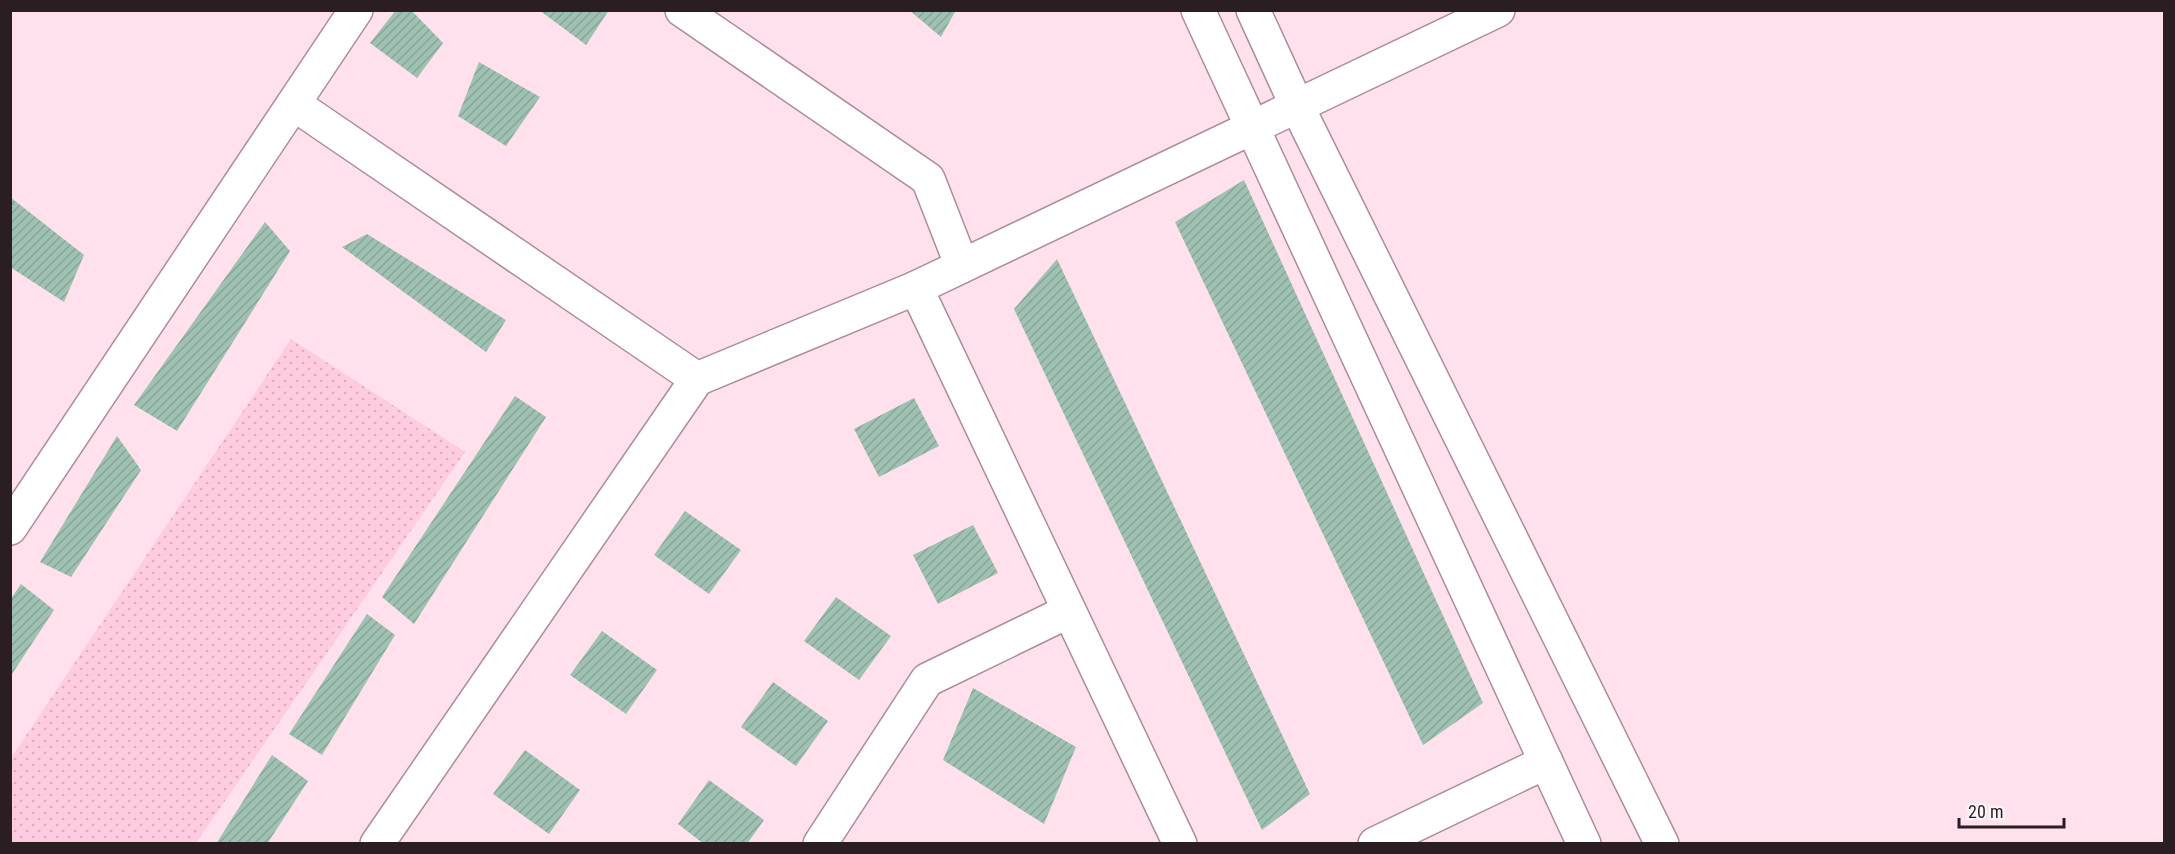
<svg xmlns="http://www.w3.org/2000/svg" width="2175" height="854" viewBox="0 0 2175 854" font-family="'Roboto Condensed',sans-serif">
	<defs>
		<pattern id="grass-dots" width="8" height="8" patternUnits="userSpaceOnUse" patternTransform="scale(1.5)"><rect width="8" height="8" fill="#fecbe0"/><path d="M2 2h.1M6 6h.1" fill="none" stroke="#daaec0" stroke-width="1.8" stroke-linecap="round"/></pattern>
		<pattern id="building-hatch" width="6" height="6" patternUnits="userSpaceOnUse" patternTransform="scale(1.5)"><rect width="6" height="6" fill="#9ec1b1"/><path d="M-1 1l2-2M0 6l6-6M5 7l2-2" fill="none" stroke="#88a598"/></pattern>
	</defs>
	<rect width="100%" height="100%" fill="#fee1ed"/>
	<!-- grass -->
	<path fill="url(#grass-dots)" d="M291,339L465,452L196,843H11V758Z"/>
	<!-- building -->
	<g fill="url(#building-hatch)">
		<path d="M396,10H411L443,43L417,78L370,43Z"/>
		<path d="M539,10H609L586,45Z"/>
		<path d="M909,10H956L941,37Z"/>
		<path d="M479,62L540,97L506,146L458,116Z"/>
		<path d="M1244,180L1483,703L1423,745L1175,222Z"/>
		<path d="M10,197L84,255L64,302L10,267Z"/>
		<path d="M265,222L290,251L177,431L134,405Z"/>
		<path d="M367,234L506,320L486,352L342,247Z"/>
		<path d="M1057,259L1310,794L1262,830L1014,309Z"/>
		<path d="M515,396L546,417L414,624L382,597Z"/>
		<path d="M914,398L939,446L879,477L854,429Z"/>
		<path d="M117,436L141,470L71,577L40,562Z"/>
		<path d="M685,511L741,550L709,594L654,555Z"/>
		<path d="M973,525L998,573L938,604L913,555Z"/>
		<path d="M21,584L54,610L10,677V600Z"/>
		<path d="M836,597L891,636L859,680L804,641Z"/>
		<path d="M367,614L395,635L322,755L289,734Z"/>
		<path d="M602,631L657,670L626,714L570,675Z"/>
		<path d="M773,682L828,721L796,766L741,727Z"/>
		<path d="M973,688L1076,747L1044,824L943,760Z"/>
		<path d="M525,750L580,790L549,834L493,794Z"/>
		<path d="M272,755L308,781L267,844H216Z"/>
		<path d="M709,780L764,820L747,844H704L678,824Z"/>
	</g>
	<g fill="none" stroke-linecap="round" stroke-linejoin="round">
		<defs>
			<g id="street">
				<path d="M682,10L928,179L962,266"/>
				<path d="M1198,10L1584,844"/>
				<path d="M1253,10L1297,106L1662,844"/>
				<path d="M294,104L697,379"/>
				<path d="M916,288L1180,844"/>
				<path d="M10,528L356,10"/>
				<path d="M377,844L697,379L916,288L1498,10"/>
				<path d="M820,844L927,680L1069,611"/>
				<path d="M1375,844L1546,762"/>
			</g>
		</defs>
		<!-- street casing -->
		<use href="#street" stroke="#ad8c9a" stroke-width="36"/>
		<!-- street -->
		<use href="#street" stroke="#fff" stroke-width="33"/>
	</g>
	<!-- border -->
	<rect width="2175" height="854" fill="none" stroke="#2b1e23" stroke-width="24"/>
	<!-- scale -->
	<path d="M1959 818v9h105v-9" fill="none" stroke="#2b1e23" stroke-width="3"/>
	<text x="1968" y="818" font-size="18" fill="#2b1e23" stroke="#fdf5f8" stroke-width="4.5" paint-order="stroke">20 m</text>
</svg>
